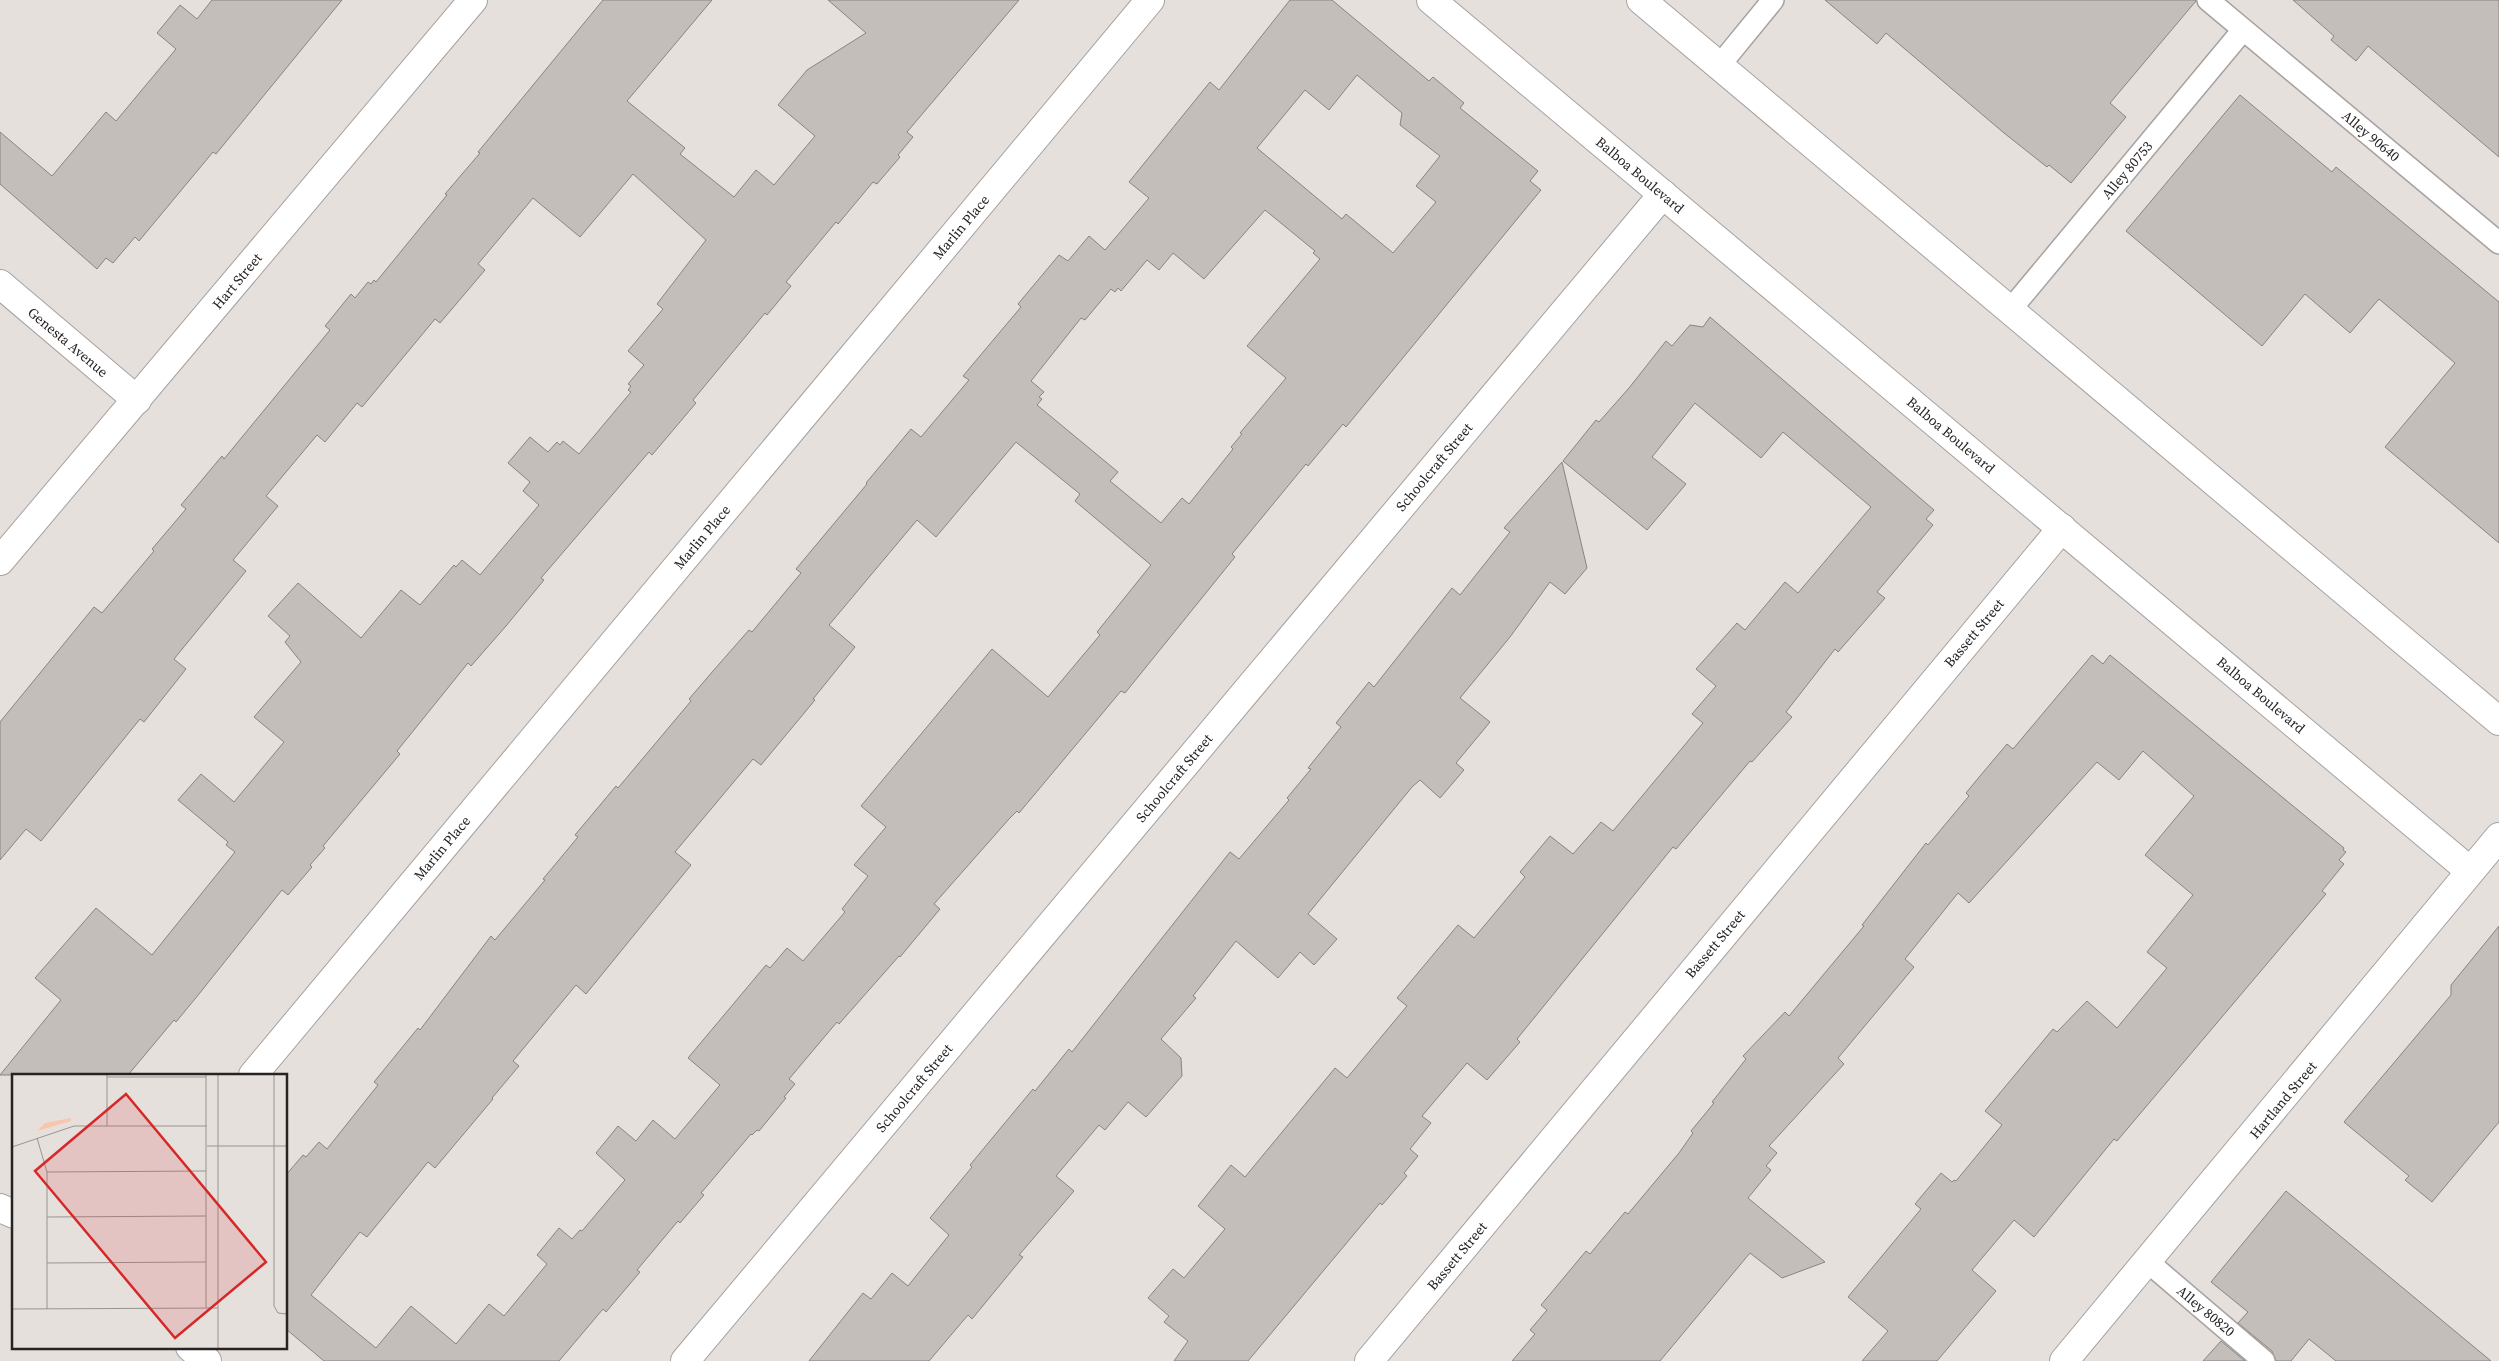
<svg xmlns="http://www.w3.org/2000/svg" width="2499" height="1361" viewBox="0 0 2499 1361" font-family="'Source Serif 4',serif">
	<rect width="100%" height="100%" fill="#e6e0dd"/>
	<!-- building -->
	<g fill="#c4bebb" stroke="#898381" fill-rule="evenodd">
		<path d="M212,0H342L216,154L213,152L139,241L135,237L113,263L106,258L97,269L0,184V132L52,176L106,112L116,121L176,49L157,33L180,5L197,19Z"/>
		<path d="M603,0H712L627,101L685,148L680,154L734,197L756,170L774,185L815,136L778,105L807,70L866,33L828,0H1019L907,132L913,137L898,155L900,157L877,184L873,182L838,224L836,222L786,282L791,286L767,315L765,313L693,400L696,403L652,455L649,452L541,578L544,580L506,626L471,666L468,663L397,751L400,754L323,846L325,848L310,865L312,867L288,895L282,890L199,994L176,1022L174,1020L128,1075H0L61,1000L35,978L96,908L152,955L235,852L226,845L228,842L178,800L201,774L234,802L284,742L254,717L301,662L285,642L290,636L268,616L298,583L361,638L401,590L420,605L454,565L456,567L462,560L480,575L539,505L523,491L530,482L508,463L530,437L548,452L557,442L560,445L563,441L579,454L631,392L628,390L631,386L628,384L644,365L628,351L663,309L657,304L706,240L633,174L580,237L533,198L478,264L485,270L440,323L435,319L362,407L357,403L325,442L317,435L266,496L278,506L233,560L246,571L174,659L186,669L144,722L140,719L41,841L26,829L0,860V722L94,607L102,613L154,551L152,549L186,509L181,505L222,456L224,459L330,330L325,326L351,294L355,298L368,282L371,284L374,280L376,282L447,195L445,194L480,153L478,152Z"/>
		<path d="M1290,0H1332L1429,81L1433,77L1464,103L1460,108L1538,171L1530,181L1541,190L1346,427L1343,424L1308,466L1306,464L1232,554L1235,557L1125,693L1121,691L1019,813L1017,811L1009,819L934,904L940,909L900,957L899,956L839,1024L837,1022L789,1079L795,1084L784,1097L786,1098L759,1131L757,1130L752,1135L751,1134L701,1193L704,1195L680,1223L678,1221L637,1270L640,1272L606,1312L603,1309L559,1361H324L286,1329V1175L303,1155L306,1157L319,1142L327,1149L378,1085L374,1082L418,1028L420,1030L491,936L495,940L545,880L543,879L578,837L575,835L616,786L618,788L691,701L689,699L713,671L749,630L752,632L801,573L796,569L867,484L866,483L911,429L921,437L969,380L963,376L1021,307L1018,304L1059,255L1068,261L1089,236L1105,250L1149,198L1129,182L1210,82L1219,90ZM1357,75L1402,113L1400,125L1440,156L1416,186L1436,202L1393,253L1346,214L1342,219L1257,148L1305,90L1329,110ZM1265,210L1315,251L1313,253L1320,259L1247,346L1286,378L1240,433L1242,434L1231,447L1233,449L1189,504L1182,498L1161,523L1110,481L1118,472L1037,405L1042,399L1039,397L1044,392L1031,381L1081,318L1085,320L1111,289L1115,292L1118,288L1121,291L1147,260L1159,270L1173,253L1204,279ZM1016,442L1080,494L1075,501L1151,565L1097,632L1100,635L1048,697L992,649L861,806L886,827L854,865L868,876L842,909L845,912L803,961L787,948L770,968L766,965L688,1058L720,1085L675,1139L653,1120L636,1141L618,1126L596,1153L625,1180L582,1231L580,1230L572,1239L559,1228L537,1255L547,1264L504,1316L489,1304L456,1344L411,1306L376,1348L311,1295L360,1232L367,1237L428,1162L435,1168L493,1099L492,1098L519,1066L513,1061L576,985L586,994L691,865L675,852L753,759L761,765L815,700L813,699L855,647L829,625L917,520L936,537Z"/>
		<path d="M1825,0H2196V1L2110,103L2126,117L2071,183L2049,165L2047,167L2004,133L1886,33L1877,44Z"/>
		<path d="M2293,0H2499V157L2368,46L2356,61L2331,40L2334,36Z"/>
		<path d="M2240,95L2332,172L2336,167L2499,302V543L2385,447L2455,363L2379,299L2350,333L2305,294L2262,346L2126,231Z"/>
		<path d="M1710,317L1934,510L1926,519L1933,525L1877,592L1885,598L1838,652L1835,649L1786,712L1792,717L1752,762L1750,761L1676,849L1673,847L1517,1039L1520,1042L1487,1080L1467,1063L1422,1116L1431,1123L1410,1149L1418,1156L1404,1173L1407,1176L1382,1205L1380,1203L1248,1361H1174L1188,1341L1164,1322L1169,1316L1148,1298L1173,1269L1184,1278L1225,1229L1198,1206L1231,1165L1245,1177L1335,1068L1347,1078L1407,1006L1397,998L1458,925L1474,938L1525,877L1520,872L1550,836L1573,854L1601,822L1613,831L1703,723L1692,714L1716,686L1696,669L1737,623L1745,630L1785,582L1798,593L1871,507L1783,432L1761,458L1695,403L1652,457L1686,484L1647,530L1563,461L1596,420L1599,422L1629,388L1666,341L1672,346L1690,325L1703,327Z"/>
		<path d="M1562,462L1587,568L1565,594L1550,582L1510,637L1460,698L1490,722L1456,763L1464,770L1440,798L1420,780L1412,787L1308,914L1337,939L1314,965L1300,952L1278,978L1236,941L1193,996L1196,998L1161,1039L1181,1058L1182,1076L1146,1117L1128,1102L1105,1130L1099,1125L1056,1176L1074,1191L1019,1255L1023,1257L972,1319L968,1315L929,1361H809L863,1293L871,1299L892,1273L908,1286L949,1235L930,1218L972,1167L970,1165L1033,1089L1035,1091L1069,1049L1072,1052L1230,852L1239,859L1289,800L1287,798L1311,769L1308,768L1341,727L1336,723L1369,682L1374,687L1452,588L1460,595L1510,532L1504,528Z"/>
		<path d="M2092,655L2103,664L2110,655L2344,848L2343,850L2346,852L2339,860L2344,864L2322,891L2326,894L2117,1141L2114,1139L2034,1237L2014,1220L1972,1270L1996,1291L1937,1361H1862L1888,1331L1848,1297L1921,1209L1915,1204L1941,1173L1952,1182L1954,1180L1956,1181L2002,1125L1985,1111L2053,1029L2057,1032L2087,1001L2117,1028L2167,968L2147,952L2193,895L2145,855L2194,796L2143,751L2119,780L2097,762L1969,903L1958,893L1905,959L1914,967L1838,1058L1844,1064L1769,1146L1777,1153L1766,1166L1771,1170L1748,1198L1825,1262L1782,1278L1750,1253L1660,1361H1512L1535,1334L1530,1330L1547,1310L1541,1305L1586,1251L1590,1254L1625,1212L1628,1214L1679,1153L1693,1133L1691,1131L1714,1103L1712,1102L1746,1059L1743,1056L1785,1012L1789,1016L1864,926L1862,925L1926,843L1928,845L1969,796L1966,793L1980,776L2007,744L2013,749Z"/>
		<path d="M2499,926V1122L2432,1202L2405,1180L2409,1176L2344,1122L2451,995V985Z"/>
		<path d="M2286,1191L2491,1361H2336L2309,1339L2291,1361H2276L2272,1351L2238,1323L2248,1312L2211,1282Z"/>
		<path d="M2221,1341L2245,1361H2203Z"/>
	</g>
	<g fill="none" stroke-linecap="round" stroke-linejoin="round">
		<defs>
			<g id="lane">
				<path d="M2208,0L2499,243"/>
				<path d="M1719,66L1773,0"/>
				<path d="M2011,309L2243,30"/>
				<path d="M2148,1262L2264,1361"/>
			</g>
			<g id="street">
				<path d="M1431,0L2470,871"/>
				<path d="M0,284L137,400"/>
				<path d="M253,1075L1150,0"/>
				<path d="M0,1208L14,1214"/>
				<path d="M190,1347L207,1361"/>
				<path d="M685,1361L1663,194"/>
				<path d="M1369,1361L2062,528"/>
				<path d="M2064,1361L2499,837"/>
			</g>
			<path id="secondary" d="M0,561L473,0"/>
			<path id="primary" d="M1641,0L2499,721"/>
		</defs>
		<!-- lane casing -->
		<use href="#lane" stroke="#a7a19f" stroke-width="24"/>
		<!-- street casing -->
		<use href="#street" stroke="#a7a19f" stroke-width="30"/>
		<!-- secondary casing -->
		<use href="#secondary" stroke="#a7a19f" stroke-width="30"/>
		<!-- primary casing -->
		<use href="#primary" stroke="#a7a19f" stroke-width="30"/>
		<!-- lane -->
		<use href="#lane" stroke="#fff" stroke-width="21"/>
		<!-- street -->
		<use href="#street" stroke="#fff" stroke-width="28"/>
		<!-- secondary -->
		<use href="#secondary" stroke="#fff" stroke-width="28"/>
		<!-- primary -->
		<use href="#primary" stroke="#fff" stroke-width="28"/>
	</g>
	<g text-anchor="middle" stroke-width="4.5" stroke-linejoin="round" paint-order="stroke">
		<!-- street labels -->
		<g font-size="14" fill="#262322" stroke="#fff">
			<text transform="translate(2371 136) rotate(40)" y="5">Alley 90640</text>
			<text transform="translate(2127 170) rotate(-50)" y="5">Alley 80753</text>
			<text transform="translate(1640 175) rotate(40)" y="5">Balboa Boulevard</text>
			<text transform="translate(961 227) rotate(-50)" y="5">Marlin Place</text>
			<text transform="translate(237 281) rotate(-50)" y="5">Hart Street</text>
			<text transform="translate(68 342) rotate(40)" y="5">Genesta Avenue</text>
			<text transform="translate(1951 435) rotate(40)" y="5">Balboa Boulevard</text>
			<text transform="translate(1434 467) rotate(-50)" y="5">Schoolcraft Street</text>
			<text transform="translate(702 537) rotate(-50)" y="5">Marlin Place</text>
			<text transform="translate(1974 633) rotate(-50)" y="5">Bassett Street</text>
			<text transform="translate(2261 695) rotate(40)" y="5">Balboa Boulevard</text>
			<text transform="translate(1174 778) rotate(-50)" y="5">Schoolcraft Street</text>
			<text transform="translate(442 848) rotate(-50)" y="5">Marlin Place</text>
			<text transform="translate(1715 944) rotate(-50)" y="5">Bassett Street</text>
			<text transform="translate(914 1088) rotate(-50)" y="5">Schoolcraft Street</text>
			<text transform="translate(2283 1100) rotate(-50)" y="5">Hartland Street</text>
			<text transform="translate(1457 1256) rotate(-50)" y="5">Bassett Street</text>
			<text transform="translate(2206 1311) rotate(40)" y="5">Alley 80820</text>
		</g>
	</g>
	<!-- overview -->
	<g transform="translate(12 1074)">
		<rect width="275" height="275" fill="#e6e0dd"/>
		<path d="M59,44V47L25,57L33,49Z" fill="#f9c5ab"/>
		<path fill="none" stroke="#999492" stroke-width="1" d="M194,0V234M206,0V275M262,0V232L266,239L275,240M95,3H194M95,52V1M25,64L35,98V235M195,72H275M0,73L62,52H195M35,98L194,97M35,143L194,142M35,189L194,188M0,235L206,234"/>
		<path fill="#d62828" fill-opacity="0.15" stroke="#d62828" stroke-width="2.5" d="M114,20L254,188L163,264L23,97Z"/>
		<rect width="275" height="275" fill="none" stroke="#262322" stroke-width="2.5"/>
	</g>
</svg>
